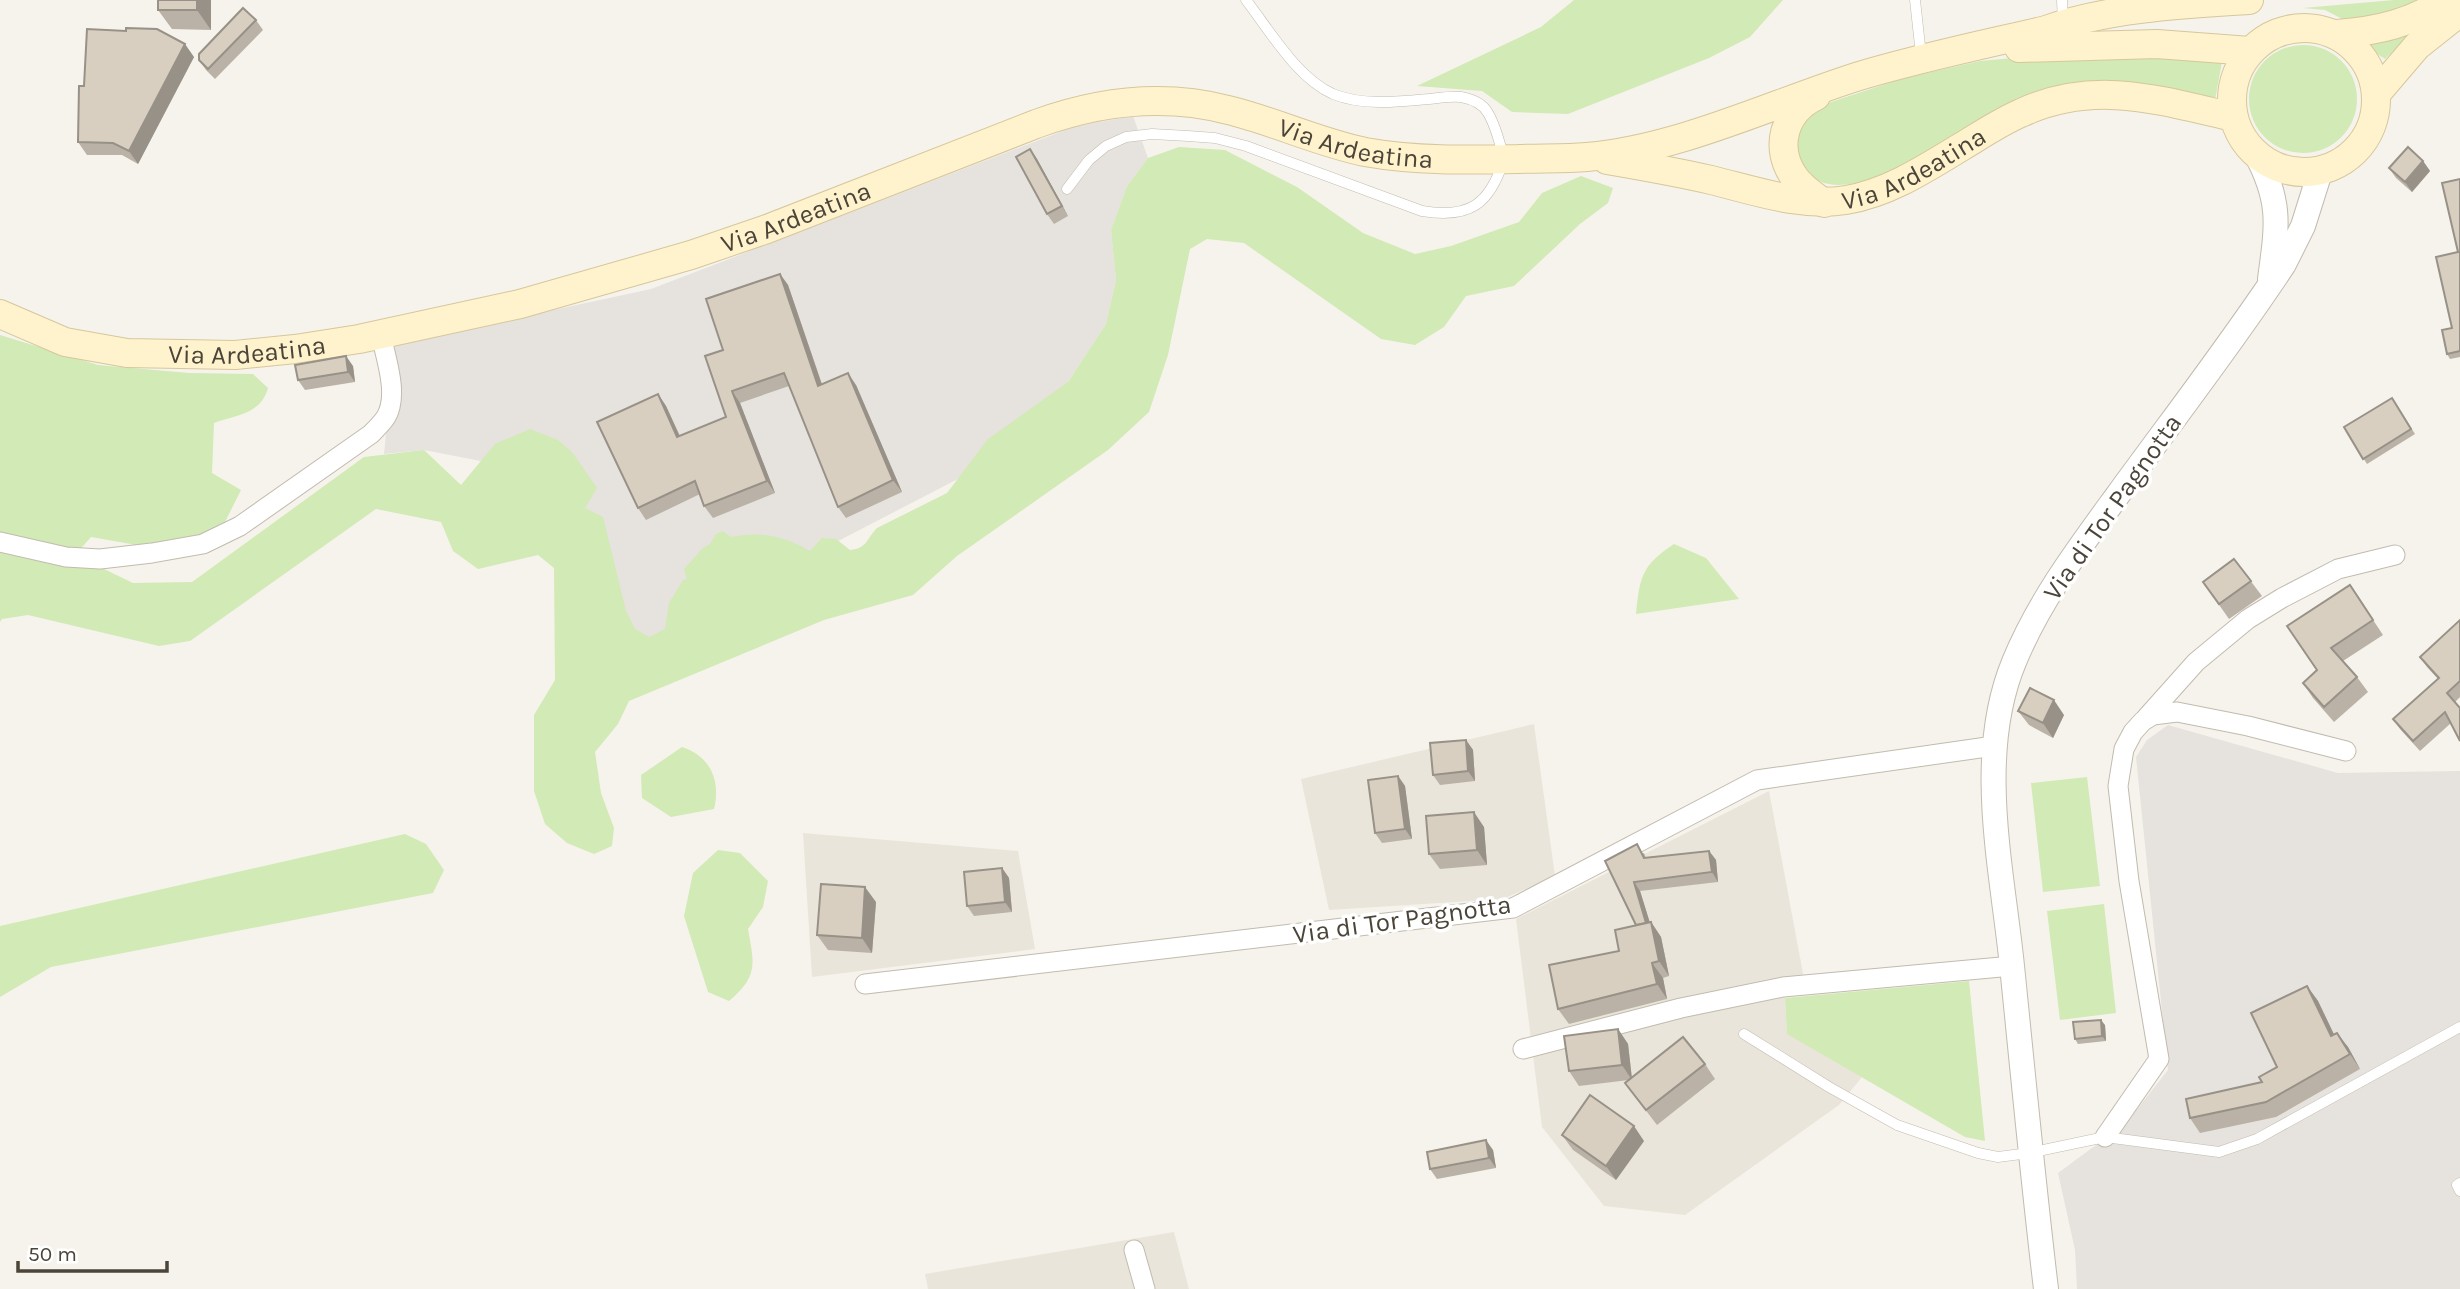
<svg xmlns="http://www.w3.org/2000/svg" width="2460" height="1289" viewBox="0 0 2460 1289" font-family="Karla,sans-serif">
	<rect width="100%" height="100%" fill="#f6f3ec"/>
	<!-- residential -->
	<g fill="#eae5da">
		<path d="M1534,724L1555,876L1503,899L1329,910L1301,779Z"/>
		<path d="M1769,791L1804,979L1785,998L1787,1033L1862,1077L1839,1105L1685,1215L1604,1206L1542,1127L1516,919Z"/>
		<path d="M803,833L1018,851L1035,949L812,977Z"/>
		<path d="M1174,1232L1189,1289H928L925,1274Z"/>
	</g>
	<!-- industrial -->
	<g fill="#e6e2dd">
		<path d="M1133,116L1148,158L1127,186L1111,230L1116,280L1106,324L1068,382L1062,425L624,652L553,475L424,450L384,454L395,344L651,289L1073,127Z"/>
		<path d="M2168,725L2338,773L2460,771V1289H2077L2075,1250L2058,1173L2126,1123L2168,1070L2136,757L2147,740Z"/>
	</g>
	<!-- green -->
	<g fill="#d2eab5">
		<path d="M1574,0H1783L1750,37L1709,58L1568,114L1512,112L1482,91L1417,86L1541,27Z"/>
		<path d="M2394,0H2426L2394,15L2350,23L2325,10L2303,8Z"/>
		<path d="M2421,24L2385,59L2376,53L2369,43Z"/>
		<circle cx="2303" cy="99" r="54"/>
		<path d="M2079,52L2222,62L2215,100L2129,84L1871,180C1839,187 1825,189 1798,169L1794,127L1828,103L1901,79L1980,61Z"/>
		<path d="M1179,147L1225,150L1297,187L1363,233L1415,254L1451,246L1519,222L1542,193L1581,176L1613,188L1608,203L1580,224L1514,286L1466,296L1444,327L1415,345L1381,339L1244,243L1207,239L1190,249L1168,355L1149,412L1108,450L957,556L913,595L824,620L629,701L618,724L595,752L601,793L614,828L612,846L594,854L567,843L545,824L534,791V715L555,680L554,568L538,555L478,569L453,551L441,522L376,509L190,641L159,646L28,615L2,619L0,622V335L98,365L189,373L253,374L268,388C261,414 237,415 214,423L212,473L241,490L222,528L176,552L91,537L75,555L133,583L192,582L364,457L424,450L461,485L495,444L530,429L558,440L572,452L597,488L585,508L603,517L626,611L635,629L649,637L665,629L669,603L683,580L687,579L684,569L703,548L710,544L716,534L723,531L731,537C763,531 783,536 810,551L822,538L836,539L850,550C868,548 866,539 877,528L947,493L988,439L1068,382L1106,324L1116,280L1111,230L1127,186L1148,158Z"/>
		<path d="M1674,544L1706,558L1739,599L1636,614C1640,577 1641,566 1674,544Z"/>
		<path d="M682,747C710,756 721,780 714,809L671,817L642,798L641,775Z"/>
		<path d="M2087,777L2100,886L2043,892L2031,783Z"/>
		<path d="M405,834L426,844L444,870L433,893L51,967L0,997V926Z"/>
		<path d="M718,850L740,853L768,881L763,907L748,929C754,963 759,976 729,1001L708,992L684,916L693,873Z"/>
		<path d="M2104,904L2116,1013L2060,1020L2047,911Z"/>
		<path d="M1969,981L1985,1141L1965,1137L1787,1034L1785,998Z"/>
	</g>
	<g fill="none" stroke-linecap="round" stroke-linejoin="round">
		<defs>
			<g id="service">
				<path d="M1915,0L1921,55"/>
				<path d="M2062,0L2063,23"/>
				<path d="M1067,189L1089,160L1106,146L1126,137L1152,134L1188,136L1215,138L1246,146L1422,211C1470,219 1490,204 1504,159C1500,144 1496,126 1488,113C1483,104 1472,99 1461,97C1451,96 1439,98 1429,99C1398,102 1363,106 1333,94C1297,78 1270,31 1246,0"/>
				<path d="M1744,1034L1829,1087L1897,1125L1978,1153L1998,1157L2029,1153L2105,1137L2219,1152L2257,1139L2460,1027"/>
				<path d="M2460,1183L2457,1185L2460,1191"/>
			</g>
			<g id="minor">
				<path d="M0,542L66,557L100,559L152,553L203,544L240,526L371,434C376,429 382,423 386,417C399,395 386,359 381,335"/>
				<path d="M2146,718L2196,662L2248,619L2282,598L2338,569L2395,555"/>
				<path d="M865,984L1513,908L1757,780L1994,746"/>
				<path d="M1523,1049L1681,1008L1783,987L2012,966"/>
				<path d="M2105,1137L2159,1059L2129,881L2118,786L2124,749L2133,732L2143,721L2153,715L2177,712L2248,726L2346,751"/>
				<path d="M1134,1250L1145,1289"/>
			</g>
			<g id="tertiary">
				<path d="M2256,154C2282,203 2277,226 2270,279"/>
				<path d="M2046,1289C2033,1181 2023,1074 2012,966C2002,868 1975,756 2014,662C2039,601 2079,548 2117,496C2173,419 2232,343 2284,264L2303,226L2321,169"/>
			</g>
			<g id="secondary">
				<circle cx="2304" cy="100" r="72"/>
				<path d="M2337,34C2378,31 2412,23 2446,0"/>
				<path d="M2019,48L2157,44L2250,51"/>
				<path d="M2376,94L2417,46L2460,12"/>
				<path d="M1816,96C1784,111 1773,148 1795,178C1802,188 1813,195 1824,203"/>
				<path id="s1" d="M1607,160C1642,166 1677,172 1711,180C1756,191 1800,207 1846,200C1888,193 1925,169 1961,147C1981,135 2000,122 2021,113C2094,79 2159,100 2233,117"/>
				<path id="s2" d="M0,314L65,342L127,353L235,355L295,349L359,339L520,304L691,255L767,229L1036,124C1099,101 1162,93 1228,110C1274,121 1317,142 1365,152C1415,161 1467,160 1518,159C1541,158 1564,159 1587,157C1678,149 1769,105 1856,77C1918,58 1982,45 2046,30C2106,8 2185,4 2249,0"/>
			</g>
		</defs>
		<!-- service casing -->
		<use href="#service" stroke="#c2bbae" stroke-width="11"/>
		<!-- minor casing -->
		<use href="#minor" stroke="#c2bbae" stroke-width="21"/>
		<!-- tertiary casing -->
		<use href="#tertiary" stroke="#c2bbae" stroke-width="26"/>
		<!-- secondary casing -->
		<use href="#secondary" stroke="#d6c79b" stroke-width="30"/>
		<!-- service -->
		<use href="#service" stroke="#fff" stroke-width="10"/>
		<!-- minor -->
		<use href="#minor" stroke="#fff" stroke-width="19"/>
		<!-- tertiary -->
		<use href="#tertiary" stroke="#fff" stroke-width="24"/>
		<!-- secondary -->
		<use href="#secondary" stroke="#fff3cd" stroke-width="28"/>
	</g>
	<!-- wall -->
	<g fill="#bab2a6">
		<path d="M158,0H211V30L172,29L158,10Z"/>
		<path d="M256,20L263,30L215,79L206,70L199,60Z"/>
		<path d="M194,57L138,164L122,155H87L78,142L84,86Z"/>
		<path d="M1030,149L1037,159L1068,216L1054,224L1047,214Z"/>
		<path d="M2423,161L2430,171L2412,192L2396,178L2389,168Z"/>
		<path d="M2460,179V357L2450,359L2447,354L2452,328L2458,252Z"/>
		<path d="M780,274L788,285L822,384L856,385L902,492L846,518L838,507L789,386L740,403L775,493L713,518L704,506L700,494L646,520L638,508L658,394L666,406L680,436L726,417L723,350Z"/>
		<path d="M353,366L355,382L305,390L298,380Z"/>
		<path d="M2392,398L2415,434L2367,464L2344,427Z"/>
		<path d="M2234,559L2262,596L2229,619L2203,582Z"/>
		<path d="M2350,585L2383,635L2343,661L2357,677L2368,692L2334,722L2313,698L2303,683L2317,670Z"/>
		<path d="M2460,620V697L2455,702L2451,723L2420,751L2400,729L2393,719L2438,679L2427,667L2420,657Z"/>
		<path d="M2018,711L2064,715L2053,738L2029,725Z"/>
		<path d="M1466,740L1473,750L1475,781L1440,785L1433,775Z"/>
		<path d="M1398,776L1405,786L1412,839L1382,843L1375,833Z"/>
		<path d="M1484,827L1487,865L1440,869L1429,854Z"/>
		<path d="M1709,851L1716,860L1718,882L1640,891L1650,923L1651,922L1661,937L1669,976L1663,978L1667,999L1569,1024L1558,1009L1619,951L1636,925L1605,861L1644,853L1646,858Z"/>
		<path d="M1002,868L1009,878L1012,912L974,916L967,906Z"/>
		<path d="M876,902L872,953L828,950L817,935Z"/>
		<path d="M2307,986L2318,1001L2334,1035L2348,1047L2360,1069L2276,1117L2200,1133L2190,1118L2262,1082L2277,1067Z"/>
		<path d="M2105,1025L2106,1041L2078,1044L2075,1039Z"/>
		<path d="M1618,1029L1628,1044L1632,1078L1705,1064L1715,1079L1657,1125L1625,1083L1629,1080L1579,1086L1569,1071Z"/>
		<path d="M1562,1135L1644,1141L1616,1180L1573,1150Z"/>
		<path d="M1493,1150L1496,1168L1437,1179L1430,1169Z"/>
	</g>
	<!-- shaded-wall -->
	<g fill="#979187">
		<path d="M197,0H211V30L197,10Z"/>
		<path d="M185,44L194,57L138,164L129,151Z"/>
		<path d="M1030,149L1037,159L1068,216L1062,206Z"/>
		<path d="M2423,161L2430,171L2412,192L2405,182Z"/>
		<path d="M780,274L788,285L826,397L818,386Z"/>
		<path d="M346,356L353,366L355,382L348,372Z"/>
		<path d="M848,373L856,385L902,492L893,480Z"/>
		<path d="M732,391L740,403L775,493L767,481Z"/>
		<path d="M658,394L666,406L685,448L677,437Z"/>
		<path d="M2054,700L2064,715L2053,738L2043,723Z"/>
		<path d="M1466,740L1473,750L1475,781L1468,771Z"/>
		<path d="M1398,776L1405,786L1412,839L1405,829Z"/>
		<path d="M1474,812L1484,827L1487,865L1477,850Z"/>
		<path d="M1709,851L1716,860L1718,882L1712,872Z"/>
		<path d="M1002,868L1009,878L1012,912L1005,902Z"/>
		<path d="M1634,882L1640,891L1654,936L1647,927Z"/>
		<path d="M865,887L876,902L872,953L862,938Z"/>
		<path d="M1651,922L1661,937L1669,976L1659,961Z"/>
		<path d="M1652,963L1663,978L1667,999L1657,984Z"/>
		<path d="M2307,986L2318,1001L2342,1051L2331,1036Z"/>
		<path d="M2101,1020L2105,1025L2106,1041L2102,1036Z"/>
		<path d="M1618,1029L1628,1044L1632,1080L1622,1065Z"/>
		<path d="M2337,1033L2348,1047L2360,1069L2350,1054Z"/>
		<path d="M1634,1126L1644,1141L1616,1180L1606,1166Z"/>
		<path d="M1486,1140L1493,1150L1496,1168L1489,1158Z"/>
	</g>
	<!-- building -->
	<g fill="#d8cfc1" stroke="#979187" stroke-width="2">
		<rect x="158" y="0" width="39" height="10"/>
		<path d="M243,8L256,20L208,69L199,60V54Z"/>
		<path d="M126,28L157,29L185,44L129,151L113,143L78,142L79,86H84L87,29L126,31Z"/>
		<path d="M2408,147L2423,161L2405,182L2389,168Z"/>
		<path d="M1030,149L1062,206L1047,214L1016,157Z"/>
		<path d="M2460,179V351L2447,354L2442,330L2452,328L2436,257L2458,252L2442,183Z"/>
		<path d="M780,274L818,386L848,373L893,480L838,507L784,373L732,391L767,481L704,506L695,481L638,508L597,422L658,394L677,437L726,417L705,356L723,350L706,299Z"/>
		<path d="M346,356L348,372L298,380L295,365Z"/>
		<path d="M2392,398L2411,429L2363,459L2344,427Z"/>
		<path d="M2234,559L2251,581L2219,604L2203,582Z"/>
		<path d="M2350,585L2373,620L2331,648L2357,677L2324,707L2303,683L2317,670L2287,626Z"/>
		<path d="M2460,620V681L2447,693L2460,708V741L2445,712L2413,741L2393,719L2439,678L2420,657Z"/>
		<path d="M2030,688L2054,700L2043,723L2018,711Z"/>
		<path d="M1466,740L1468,771L1433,775L1430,743Z"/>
		<path d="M1398,776L1405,829L1375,833L1368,780Z"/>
		<path d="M1474,812L1477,850L1429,854L1426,816Z"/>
		<path d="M1637,844L1644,858L1709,851L1712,872L1634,882L1646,923L1636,925L1605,861Z"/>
		<path d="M1002,868L1005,902L967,906L964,872Z"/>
		<path d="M821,884L865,887L862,938L817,935Z"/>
		<path d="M1651,922L1659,961L1652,963L1657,984L1558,1009L1549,965L1619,951L1615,930Z"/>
		<path d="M2307,986L2331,1036L2337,1033L2350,1054L2266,1102L2190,1118L2186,1099L2262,1082L2259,1077L2277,1067L2251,1013Z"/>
		<path d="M2101,1020L2102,1036L2075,1039L2073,1022Z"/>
		<path d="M1618,1029L1622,1065L1569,1071L1564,1036Z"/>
		<path d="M1683,1037L1705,1064L1646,1110L1625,1083Z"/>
		<path d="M1590,1095L1634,1126L1606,1166L1562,1135Z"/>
		<path d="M1486,1140L1489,1158L1430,1169L1427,1152Z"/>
	</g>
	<g text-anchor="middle" stroke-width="7" stroke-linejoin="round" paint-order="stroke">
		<!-- street labels -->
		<g font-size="26" fill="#4b4439" stroke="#fff">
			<text dy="9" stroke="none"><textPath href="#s2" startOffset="1407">Via Ardeatina</textPath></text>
			<text dy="9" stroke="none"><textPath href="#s1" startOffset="318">Via Ardeatina</textPath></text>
			<text dy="9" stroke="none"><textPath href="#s2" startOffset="821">Via Ardeatina</textPath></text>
			<text dy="9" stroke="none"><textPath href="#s2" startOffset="254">Via Ardeatina</textPath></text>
			<text transform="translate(2112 507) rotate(-55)" y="9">Via di Tor Pagnotta</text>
			<text transform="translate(1402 919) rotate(-8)" y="9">Via di Tor Pagnotta</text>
		</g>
	</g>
	<!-- scale -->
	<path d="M18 1261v10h149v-10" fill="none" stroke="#4b4439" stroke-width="3.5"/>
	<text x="28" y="1261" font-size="21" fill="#4b4439" stroke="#ffffff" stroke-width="5" paint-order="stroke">50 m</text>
</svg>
